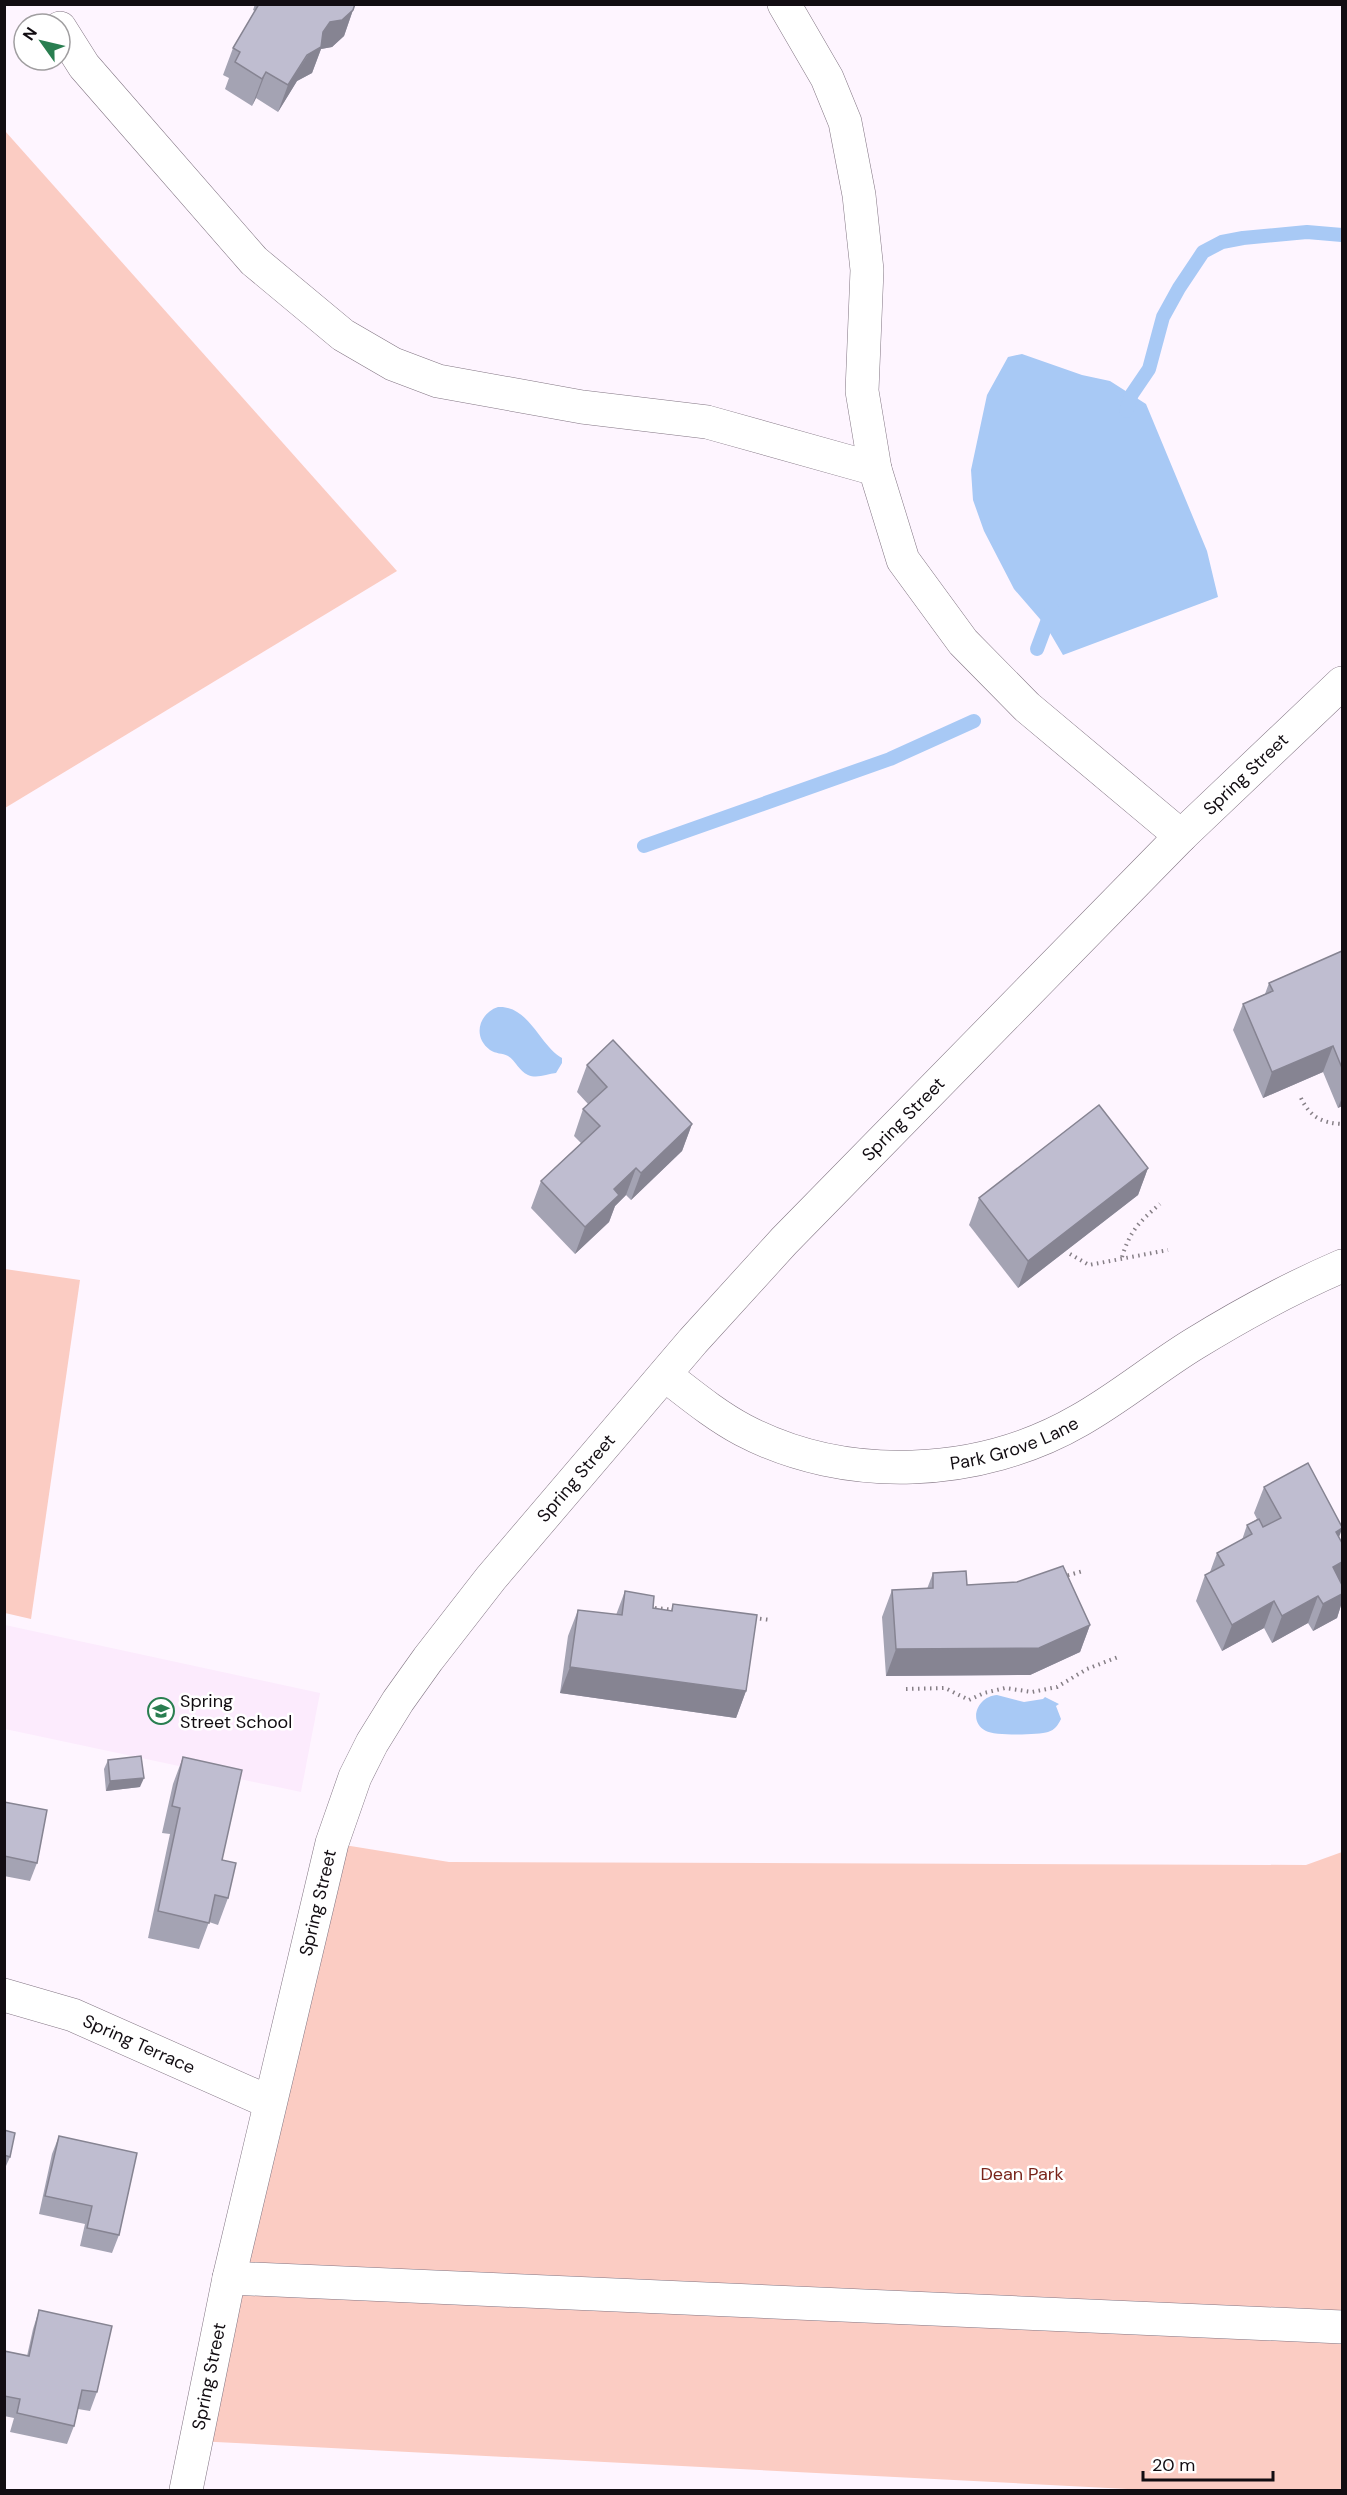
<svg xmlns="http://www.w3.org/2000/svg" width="1347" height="2495" viewBox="0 0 1347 2495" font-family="'DM Sans',sans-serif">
	<rect width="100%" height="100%" fill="#fef5ff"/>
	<!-- built -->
	<path fill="#fcebfd" d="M5,1625L320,1693L301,1792L5,1729Z"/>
	<!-- green -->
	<g fill="#fbccc3">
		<path d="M5,131L397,571L5,808H4Z"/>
		<path d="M5,1269L80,1280L31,1619L5,1613Z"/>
		<path d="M332,1843L449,1862L1306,1865L1342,1852V2490H1147L196,2441Z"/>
	</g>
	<!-- water -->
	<g fill="#a8c9f5">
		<path d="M1022,354L1082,375L1110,381L1146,404L1207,551L1218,597L1063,655L1046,626L1014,589L984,531L973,500L971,470L987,395L1008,357Z"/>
		<path d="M498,1007C529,1005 539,1045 562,1058V1063L556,1073C547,1074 537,1079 528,1075C519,1071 516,1061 508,1056C502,1053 496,1054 490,1050C472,1037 479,1013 498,1007Z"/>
		<path d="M997,1695L1024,1702L1043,1699L1045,1697L1059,1704L1056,1706L1061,1719C1058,1725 1055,1730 1048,1732C1039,1735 994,1736 986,1731C967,1721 978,1696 997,1695Z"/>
	</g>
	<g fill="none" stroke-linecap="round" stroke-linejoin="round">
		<!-- stream -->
		<g stroke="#a8c9f5" stroke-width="14">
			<path d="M1126,411L1132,394L1149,369L1163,317L1179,288L1203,252L1222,242L1243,238L1307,232L1342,235"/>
			<path d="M1037,649L1052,609"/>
			<path d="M644,846L890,759L974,721"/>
		</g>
		<defs>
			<g id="minor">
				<path d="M784,4L827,78L845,122L859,195L867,270L862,391L875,469"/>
				<path d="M60,28L84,66L254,261L343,335L393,364L438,381L582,407L707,422L875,469L903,560L963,642L1027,707L1181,836"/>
				<path id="s1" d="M665,1375C691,1395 715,1415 743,1430C846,1484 980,1478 1080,1420C1119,1398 1155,1368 1194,1344C1241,1315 1291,1288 1342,1266"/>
				<path id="s2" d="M4,1995L73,2015L269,2102"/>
				<path d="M229,2278L1342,2327"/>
				<path id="s3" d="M186,2490L229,2278L332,1843L355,1777L372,1743L398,1701L428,1659L491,1578L693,1341L784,1241L1181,836L1342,683"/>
			</g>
		</defs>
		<!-- minor casing -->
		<use href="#minor" stroke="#827583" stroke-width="34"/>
		<!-- path -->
		<g stroke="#867f86" stroke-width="4" stroke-dasharray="1.5 4.5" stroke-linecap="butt">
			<path d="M1301,1098C1310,1117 1322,1123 1342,1124"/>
			<path d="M1070,1254L1089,1265L1168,1250"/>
			<path d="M1122,1257C1130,1231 1139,1222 1160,1204"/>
			<path d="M1062,1577L1083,1571"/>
			<path d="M655,1608L675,1610"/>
			<path d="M754,1618L771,1620"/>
			<path d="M906,1689L945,1688L969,1700L984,1693L1005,1688L1032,1692L1057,1687L1087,1669L1118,1657"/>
		</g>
		<!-- minor -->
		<use href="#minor" stroke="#fff" stroke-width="33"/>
	</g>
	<!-- wall -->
	<g fill="#a4a3b3">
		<path d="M255,4H355L344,36L332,47L321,49L312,73L297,81L278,112L256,98L252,106L225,89L229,78L223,75L233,48L255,11L253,10Z"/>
		<path d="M1342,951V1106L1338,1108L1323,1072L1263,1098L1233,1030L1243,1004L1265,994L1269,983Z"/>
		<path d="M587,1065L692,1124L682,1151L631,1200L626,1195L615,1206L609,1222L575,1254L531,1208L541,1181L581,1143L574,1136L583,1109L588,1104L577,1092Z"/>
		<path d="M1148,1168L1138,1195L1018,1288L969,1225L979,1198Z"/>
		<path d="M1264,1487L1339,1538L1342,1583V1602L1337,1618L1313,1631L1308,1623L1272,1643L1264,1628L1222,1651L1196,1601L1205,1575L1210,1572L1217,1553L1242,1540L1247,1525L1257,1519L1254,1513Z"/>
		<path d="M933,1573L1090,1625L1080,1652L1030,1675L886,1676L882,1617L892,1590L927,1589Z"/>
		<path d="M625,1591L653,1608L671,1611L673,1604L746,1691L736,1718L560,1693L568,1636L578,1610L616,1615Z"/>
		<path d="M183,1757L222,1860L228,1898L218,1925L209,1922L199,1949L148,1938L170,1834L162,1833L173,1784Z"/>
		<path d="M108,1760L140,1787L106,1791L104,1769Z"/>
		<path d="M4,1802L37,1863L30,1881L4,1876Z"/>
		<path d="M4,2130L10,2157L6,2166H4Z"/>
		<path d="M59,2136L119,2235L112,2253L80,2246L85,2224L39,2214L52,2154Z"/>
		<path d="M39,2310L97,2392L90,2411L78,2409L74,2426L67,2444L10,2432L14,2418L4,2416V2351L27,2356L33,2329Z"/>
	</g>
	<!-- shaded-wall -->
	<g fill="#868492">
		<path d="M355,4L344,36L332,47L321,49L312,73L297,81L278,112L288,85L330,22Z"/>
		<path d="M266,72L256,98L252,106L262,79Z"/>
		<path d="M1333,1046L1323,1072L1263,1098L1272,1072Z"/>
		<path d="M1342,1097V1106L1338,1108Z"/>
		<path d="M692,1124L682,1151L631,1200L641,1173Z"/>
		<path d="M636,1168L626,1195L615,1206L609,1222L575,1254L585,1227L614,1189Z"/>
		<path d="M1148,1168L1138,1195L1018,1288L1028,1261Z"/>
		<path d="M1342,1528V1529L1333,1554L1336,1532Z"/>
		<path d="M1342,1562V1580L1341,1585L1333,1567Z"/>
		<path d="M1342,1594V1602L1337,1618L1313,1631L1323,1604Z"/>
		<path d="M1318,1596L1308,1623L1272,1643L1282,1616Z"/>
		<path d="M1274,1601L1264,1628L1222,1651L1232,1625Z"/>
		<path d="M1090,1625L1080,1652L1030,1675L886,1676L896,1649Z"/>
		<path d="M570,1667L746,1691L736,1718L560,1693Z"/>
		<path d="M144,1778L140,1787L106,1791L110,1781Z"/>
	</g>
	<!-- building -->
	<g fill="#bfbdd0" stroke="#868492" stroke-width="1.5">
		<path d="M259,4H355L353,10L342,20L330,22L323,32L321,47L307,55L288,85L266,72L262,79L235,62L240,52L233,48Z"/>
		<path d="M1342,951V1068L1333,1046L1272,1072L1243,1004L1273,991L1269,983Z"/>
		<path d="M613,1040L692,1124L641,1173L636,1168L614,1189L619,1195L585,1227L541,1181L600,1126L583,1109L607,1087L587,1065Z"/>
		<path d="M1099,1105L1148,1168L1028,1261L979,1198Z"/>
		<path d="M1308,1463L1342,1527V1528L1336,1532L1342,1543V1562L1333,1567L1342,1585V1594L1323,1604L1318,1596L1282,1616L1274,1601L1232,1625L1205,1575L1224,1565L1217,1553L1252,1534L1247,1525L1259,1519L1263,1527L1281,1518L1264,1487Z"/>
		<path d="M1063,1566L1090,1625L1039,1648L896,1649L892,1590L933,1588V1573L966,1571L967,1585L1017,1582Z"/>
		<path d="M625,1591L654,1596L653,1608L672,1611L673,1604L757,1615L746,1691L570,1667L578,1610L622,1615Z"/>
		<path d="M141,1756L144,1778L110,1781L108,1760Z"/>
		<path d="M183,1757L242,1770L222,1860L236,1863L228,1898L215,1895L209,1923L158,1911L180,1808L172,1806Z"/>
		<path d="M4,1802L47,1810L37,1863L4,1856Z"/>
		<path d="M4,2130L15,2133L10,2157L4,2155Z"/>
		<path d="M59,2136L137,2153L119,2235L87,2228L92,2206L45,2196Z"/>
		<path d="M39,2310L112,2326L97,2392L82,2390L74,2426L17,2413L20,2399L4,2396V2351L29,2356Z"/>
	</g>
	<!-- icons -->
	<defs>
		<symbol id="school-ring" viewBox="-11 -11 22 22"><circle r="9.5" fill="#fff" stroke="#297e50" stroke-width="1.5"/><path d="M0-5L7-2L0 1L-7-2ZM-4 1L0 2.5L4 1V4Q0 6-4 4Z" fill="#297e50"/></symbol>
	</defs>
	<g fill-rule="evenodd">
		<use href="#school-ring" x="146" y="1696" width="30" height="30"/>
	</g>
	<g text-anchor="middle" stroke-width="5" stroke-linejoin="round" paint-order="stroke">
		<!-- street labels -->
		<g font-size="18" fill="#120d12" stroke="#fff">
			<text dy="6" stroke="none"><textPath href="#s3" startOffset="2078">Spring Street</textPath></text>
			<text dy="6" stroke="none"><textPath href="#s3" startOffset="1592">Spring Street</textPath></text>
			<text dy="6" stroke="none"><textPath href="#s1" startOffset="376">Park Grove Lane</textPath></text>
			<text dy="6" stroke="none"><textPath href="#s3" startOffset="1106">Spring Street</textPath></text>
			<text dy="6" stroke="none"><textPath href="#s3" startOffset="602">Spring Street</textPath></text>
			<text dy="6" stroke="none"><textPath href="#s2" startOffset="144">Spring Terrace</textPath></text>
			<text dy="6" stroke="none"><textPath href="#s3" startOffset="116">Spring Street</textPath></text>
		</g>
		<!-- poi labels -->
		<g font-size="18" fill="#120d12" stroke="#fff" text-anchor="start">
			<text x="180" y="1707">Spring<tspan x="180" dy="21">Street School</tspan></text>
		</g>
		<!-- park labels -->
		<g font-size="18" fill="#79251b" stroke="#fff">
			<text x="1022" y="2180">Dean Park</text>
		</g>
	</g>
	<!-- border -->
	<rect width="1347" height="2495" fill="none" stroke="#120d12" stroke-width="12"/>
	<!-- north arrow -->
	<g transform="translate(42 42) rotate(304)"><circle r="28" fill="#ffffff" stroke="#a09ea0" stroke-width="1.5"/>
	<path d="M0-4.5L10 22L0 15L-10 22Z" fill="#297e50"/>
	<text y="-9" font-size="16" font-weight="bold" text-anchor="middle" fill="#120d12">N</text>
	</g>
	<!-- scale -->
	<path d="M1143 2471v9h130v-9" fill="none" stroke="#120d12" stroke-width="3"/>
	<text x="1152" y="2471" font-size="18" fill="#120d12" stroke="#ffffff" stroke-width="4.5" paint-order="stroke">20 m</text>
</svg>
